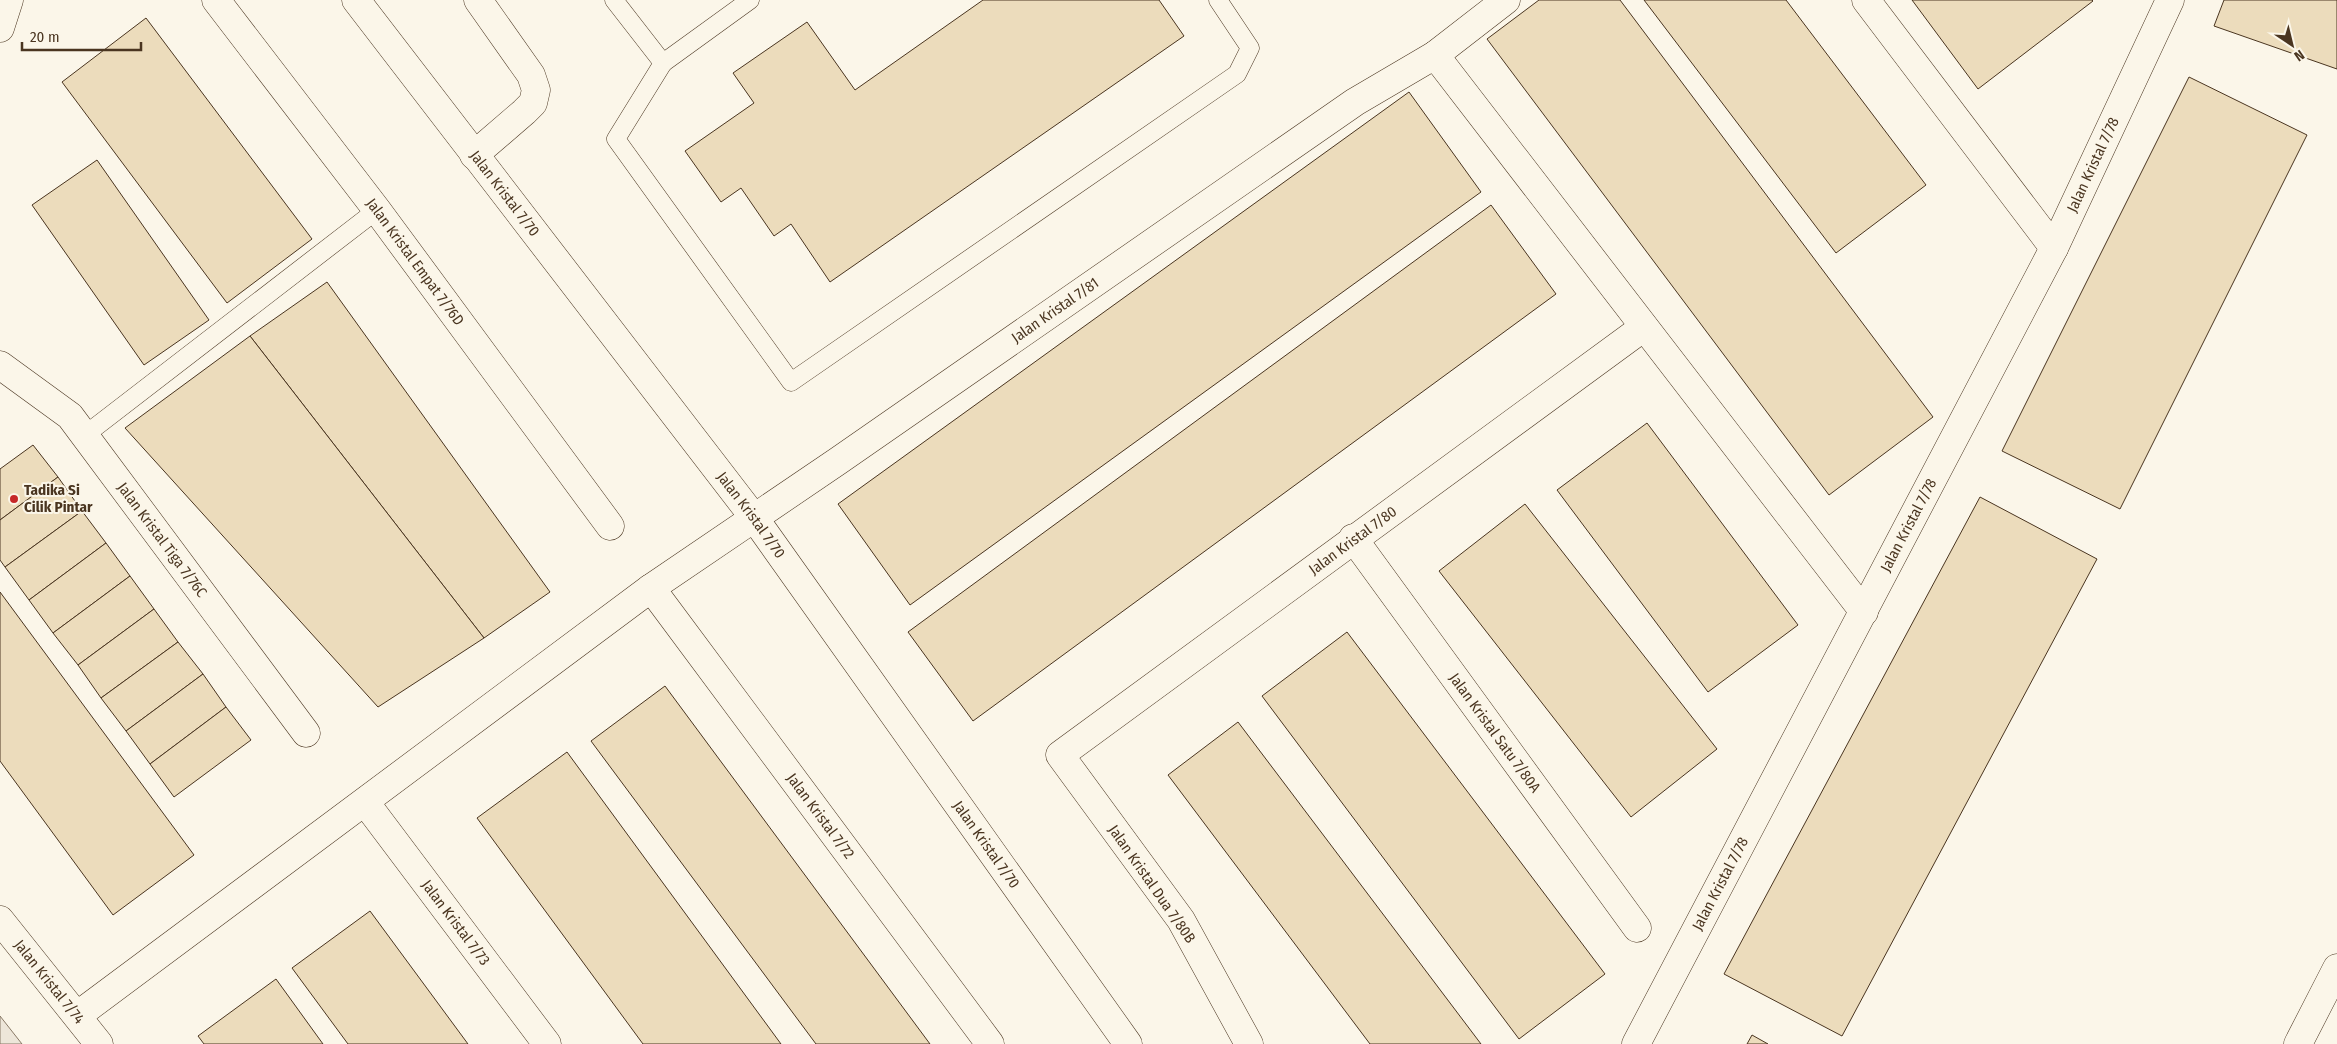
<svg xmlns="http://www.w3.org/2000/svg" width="2337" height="1044" viewBox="0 0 2337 1044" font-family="'Fira Sans Condensed',sans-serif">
	<rect width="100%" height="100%" fill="#fbf6e9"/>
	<!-- green -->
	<path fill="#ede6d9" stroke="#887966" d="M0,1016L22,1044H0Z"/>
	<!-- building -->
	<g fill="#ecdcbc" stroke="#4a3520">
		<path d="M983,0H1159L1184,36L830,282L791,224L774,236L741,188L721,202L685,151L754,103L733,73L807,22L855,90Z"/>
		<path d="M1539,0H1620L1933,417L1829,495L1487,39Z"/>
		<path d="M1644,0H1786L1926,185L1836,253Z"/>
		<path d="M1912,0H2092L2093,1L1978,89Z"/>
		<path d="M2224,0H2337V69L2214,26Z"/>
		<path d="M146,18L312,239L227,303L62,82Z"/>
		<path d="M2189,77L2307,135L2120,509L2002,451Z"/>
		<path d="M1409,92L1481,192L910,605L838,504Z"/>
		<path d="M97,160L209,320L144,365L32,205Z"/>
		<path d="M1491,205L1556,294L973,721L908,632Z"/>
		<path d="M327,282L550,592L484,638L250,336Z"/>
		<path d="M250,336L484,638L378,707L125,428Z"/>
		<path d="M1647,423L1798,625L1708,692L1557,490Z"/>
		<path d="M33,445L58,477L0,520V469Z"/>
		<path d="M58,477L82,511L5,567L0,560V520Z"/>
		<path d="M1980,497L2097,559L1842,1036L1724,974Z"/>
		<path d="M1525,504L1717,749L1631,817L1439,571Z"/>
		<path d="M82,511L106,543L29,600L5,567Z"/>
		<path d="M106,543L130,576L53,633L29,600Z"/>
		<path d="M130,576L154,609L78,665L53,633Z"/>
		<path d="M0,592L194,855L113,915L0,761Z"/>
		<path d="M154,609L178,642L101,698L78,665Z"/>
		<path d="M1347,632L1605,974L1519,1039L1262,696Z"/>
		<path d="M178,642L203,674L126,731L101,698Z"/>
		<path d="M203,674L226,707L150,764L126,731Z"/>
		<path d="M665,686L930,1044H816L591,741Z"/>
		<path d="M226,707L251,740L174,797L150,764Z"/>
		<path d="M1238,722L1481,1044H1370L1168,775Z"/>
		<path d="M567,752L781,1044H643L477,818Z"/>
		<path d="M370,911L468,1044H348L292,968Z"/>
		<path d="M276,979L323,1044H204L198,1036Z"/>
		<path d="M1752,1035L1768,1044H1747Z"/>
	</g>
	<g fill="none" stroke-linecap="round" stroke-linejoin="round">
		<defs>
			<g id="service">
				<path d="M614,0L663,63L616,139L791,382L1237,74L1250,48L1218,0"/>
				<path d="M663,63L750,0"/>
				<path d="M85,435L377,210"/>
			</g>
			<g id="minor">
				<path id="s1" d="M216,0L377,210L610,526"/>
				<path d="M1866,0L2054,248"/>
				<path d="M0,28L9,0"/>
				<path d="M1435,55L1506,0"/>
				<path d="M474,155L524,112L533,103L536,90L531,75L478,0"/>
				<path id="s2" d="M0,365L70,416L306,733"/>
				<path id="s3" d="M1353,538L1637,928"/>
				<path id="s4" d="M651,588L990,1044"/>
				<path id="s5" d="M365,802L547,1044"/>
				<path id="s6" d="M0,920L99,1044"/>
				<path id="s7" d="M78,1015L651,588L838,461L1355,102L1435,55L1864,612"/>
				<path id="s8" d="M1249,1044L1181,920L1060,755L1644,327"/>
				<path id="s9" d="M1636,1044L2054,248L2170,0"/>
			</g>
			<g id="tertiary">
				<path id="s10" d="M356,0L755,519L1128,1044"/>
			</g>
			<path id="motorway" d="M2298,1044L2337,968"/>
		</defs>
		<!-- service casing -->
		<use href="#service" stroke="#4a3520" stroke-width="19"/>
		<!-- minor casing -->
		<use href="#minor" stroke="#4a3520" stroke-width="29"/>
		<!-- tertiary casing -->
		<use href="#tertiary" stroke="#4a3520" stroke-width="29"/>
		<!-- motorway casing -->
		<use href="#motorway" stroke="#4a3520" stroke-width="29"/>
		<!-- service -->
		<use href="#service" stroke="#fbf6e9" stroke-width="18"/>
		<!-- minor -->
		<use href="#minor" stroke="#fbf6e9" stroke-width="28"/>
		<!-- tertiary -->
		<use href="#tertiary" stroke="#fbf6e9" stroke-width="28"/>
		<!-- motorway -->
		<use href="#motorway" stroke="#fbf6e9" stroke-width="28"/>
	</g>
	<!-- markers -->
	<circle fill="#c62828" stroke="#fbf6e9" stroke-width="2" cx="14" cy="499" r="5"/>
	<g text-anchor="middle" stroke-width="4" stroke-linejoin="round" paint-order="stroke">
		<!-- street labels -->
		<g font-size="15" fill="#4a3520" stroke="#fbf6e9">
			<text dy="5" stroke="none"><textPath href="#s9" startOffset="991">Jalan Kristal 7/78</textPath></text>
			<text dy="5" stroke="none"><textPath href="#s10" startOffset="244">Jalan Kristal 7/70</textPath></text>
			<text dy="5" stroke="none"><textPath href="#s1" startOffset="329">Jalan Kristal Empat 7/76D</textPath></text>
			<text dy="5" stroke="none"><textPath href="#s7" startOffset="1205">Jalan Kristal 7/81</textPath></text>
			<text dy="5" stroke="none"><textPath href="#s10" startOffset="649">Jalan Kristal 7/70</textPath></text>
			<text dy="5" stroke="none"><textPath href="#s9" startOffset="586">Jalan Kristal 7/78</textPath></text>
			<text dy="5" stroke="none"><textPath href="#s2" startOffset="241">Jalan Kristal Tiga 7/76C</textPath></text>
			<text dy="5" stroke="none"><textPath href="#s8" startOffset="709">Jalan Kristal 7/80</textPath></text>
			<text dy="5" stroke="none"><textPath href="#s3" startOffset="241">Jalan Kristal Satu 7/80A</textPath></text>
			<text dy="5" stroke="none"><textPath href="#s4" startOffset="284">Jalan Kristal 7/72</textPath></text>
			<text dy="5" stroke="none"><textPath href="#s10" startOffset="1054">Jalan Kristal 7/70</textPath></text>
			<text dy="5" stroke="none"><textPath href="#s9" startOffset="181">Jalan Kristal 7/78</textPath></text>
			<text transform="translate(1152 884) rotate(55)" y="5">Jalan Kristal Dua 7/80B</text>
			<text dy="5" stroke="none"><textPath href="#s5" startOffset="151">Jalan Kristal 7/73</textPath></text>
			<text dy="5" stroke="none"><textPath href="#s6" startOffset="79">Jalan Kristal 7/74</textPath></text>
		</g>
		<!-- poi labels -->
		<g font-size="15" font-weight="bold" fill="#4a3520" stroke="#fbf6e9" text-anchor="start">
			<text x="24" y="495">Tadika Si<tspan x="24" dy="17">Cilik Pintar</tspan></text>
		</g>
	</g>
	<!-- north arrow -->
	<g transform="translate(2292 45) rotate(145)" stroke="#fbf6e9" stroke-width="4" paint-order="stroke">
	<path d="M0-4L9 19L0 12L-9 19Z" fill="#4a3520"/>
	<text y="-8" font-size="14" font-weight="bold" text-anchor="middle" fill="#4a3520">N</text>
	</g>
	<!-- scale -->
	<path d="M22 42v8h119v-8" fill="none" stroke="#4a3520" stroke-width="2.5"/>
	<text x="30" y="42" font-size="15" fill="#4a3520" stroke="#fbf6e9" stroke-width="4" paint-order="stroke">20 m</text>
</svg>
